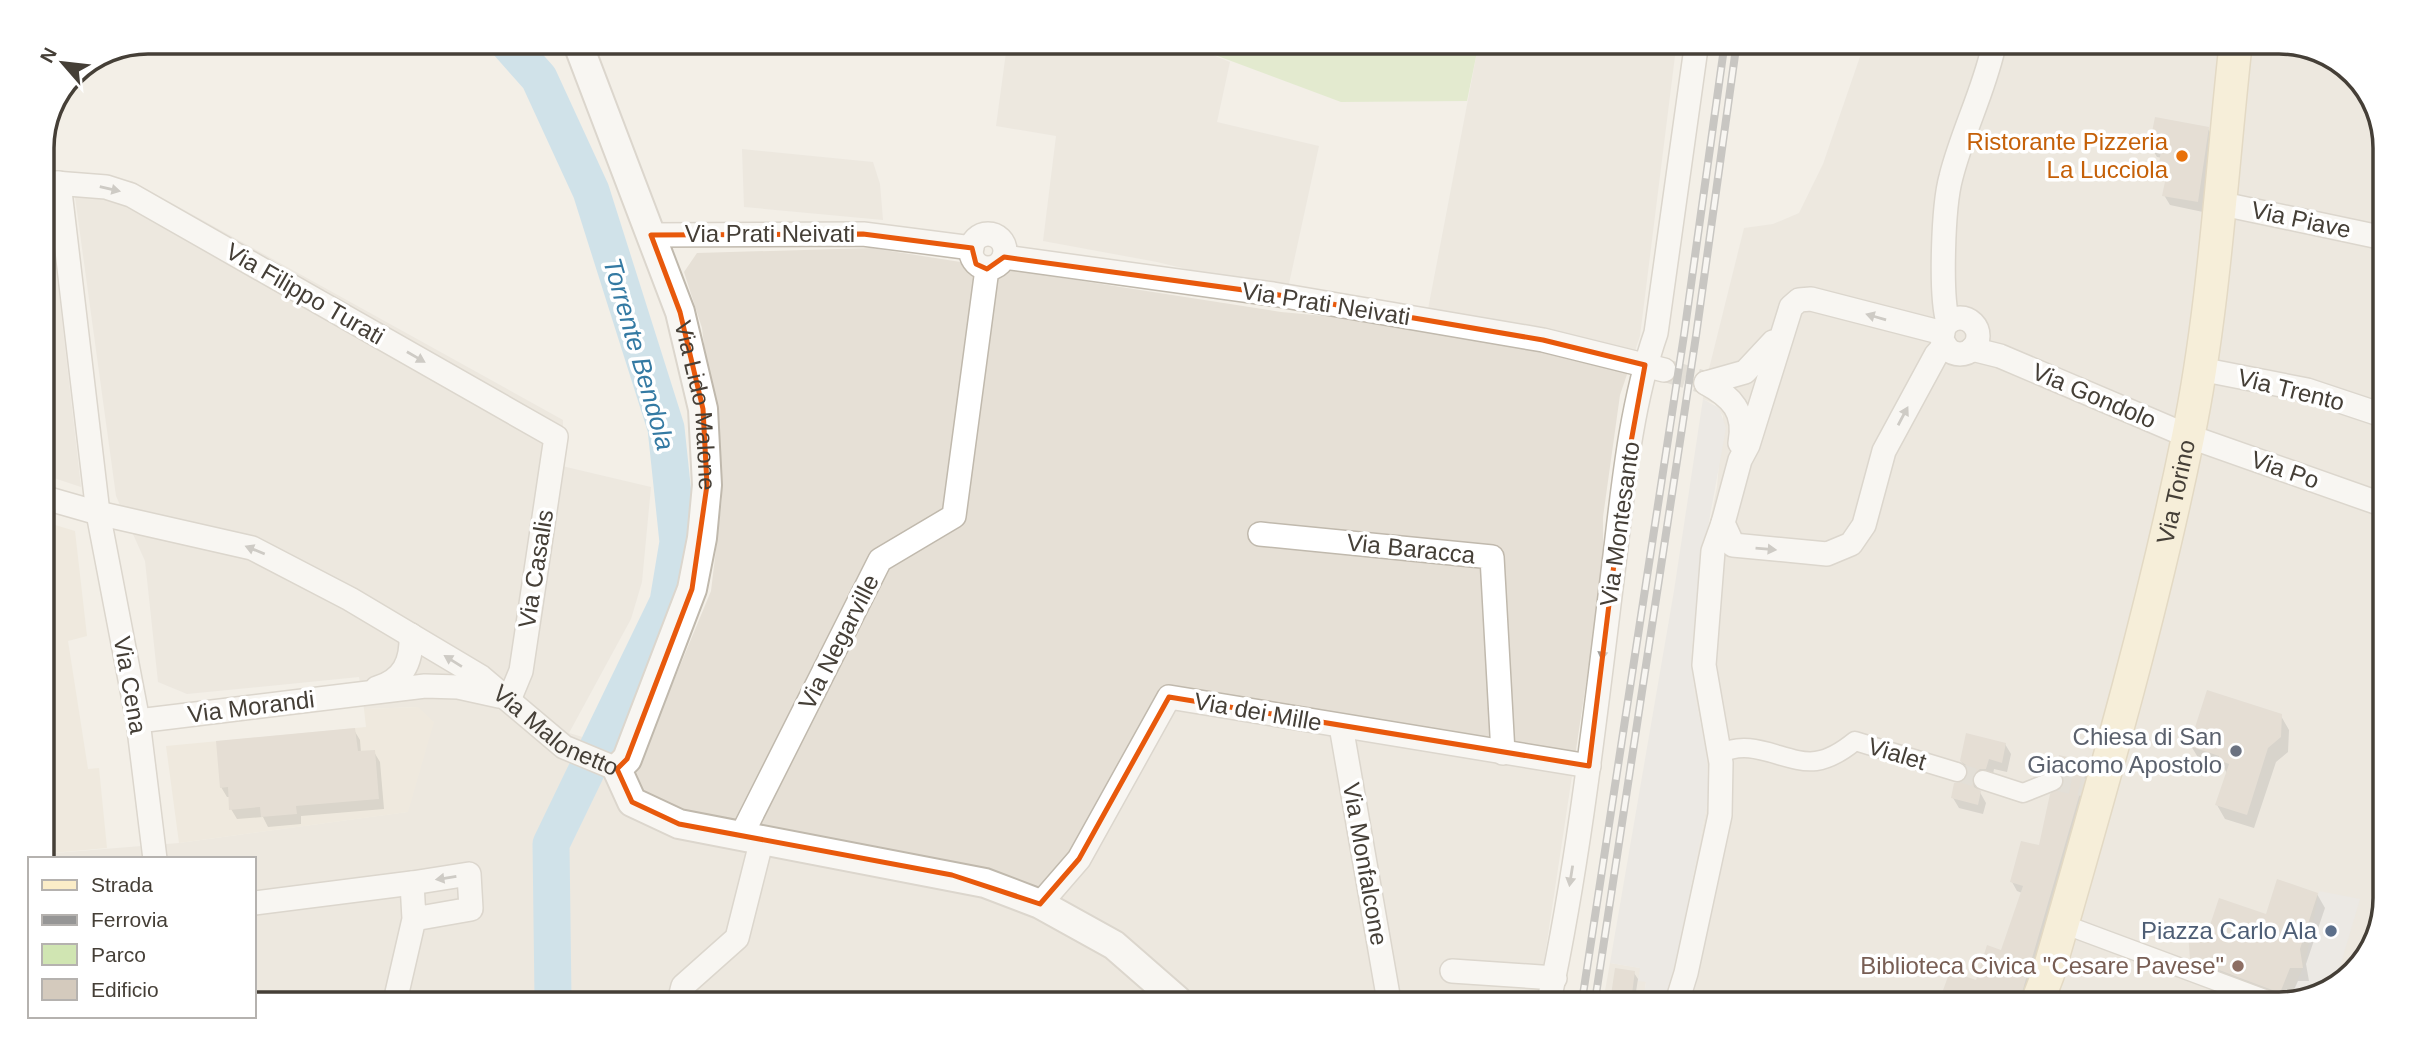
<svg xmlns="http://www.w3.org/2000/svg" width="2427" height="1046" viewBox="0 0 2427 1046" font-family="Helvetica,sans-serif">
	<rect width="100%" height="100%" fill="#f3efe7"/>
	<!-- residential -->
	<g fill="#e6e0d6">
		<path d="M1007,45L1191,46L1230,62L1217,122L1319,146L1287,293L1157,262L1043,241L1056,136L996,126Z"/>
		<path d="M1478,47L1676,48L1640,336L1620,395L1603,517V571L1538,1001L254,997V859H42V854L179,843L407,812L418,707L364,709L359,677L187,694L158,682L145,561L116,496L72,175L132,181L563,420L562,466L651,487L642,582L631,619L569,733L643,755L711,591L722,499L702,328L684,272L697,253L871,248L1281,312L1425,325Z"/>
		<path d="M1863,48L2319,50L2367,89L2385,141L2377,938L2338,986L2279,1004L1665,1002L1675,968L1709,795L1706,749L1695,696L1691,656L1702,560L1717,487L1723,416L1715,404L1703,399L1704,389L1744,228L1773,224L1799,213L1823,164Z"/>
		<path d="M742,149L873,162L880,184L883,220L744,207Z"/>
		<path d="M42,197L48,198L81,487L42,474Z"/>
		<path d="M1610,963L1641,968L1646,982L1643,1002H1603Z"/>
	</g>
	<!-- education -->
	<g fill="#ebe3d2">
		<path d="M42,521L75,531L87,636L68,641L88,769L99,768L107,848L42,854Z"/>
		<path d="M418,707L434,722L408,812L179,843L166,746L366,727L364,709Z"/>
	</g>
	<!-- green -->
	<path fill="#d0e5b2" d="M1191,46L1478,47L1467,101L1341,102Z"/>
	<!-- parking -->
	<g fill="#e4e2df">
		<path d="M1703,399L1719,408L1726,428L1702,560L1691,656L1695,696L1706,749L1709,795L1675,968L1665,1002H1643L1646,982L1638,981L1640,968L1610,963L1674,591Z"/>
		<path d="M2319,891L2360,899L2334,987L2287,1002L2305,964Z"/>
	</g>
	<!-- shadow -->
	<g fill="#0003">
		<path d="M2208,129L2214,139L2203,212L2170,205L2164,195L2167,180L2159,170L2162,158L2157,157L2151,147Z"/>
		<path d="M42,393L49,394L55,405L48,447H42Z"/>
		<path d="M2281,716L2289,730L2288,752L2276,762L2254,828L2225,819L2217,805L2227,774L2224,767L2199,759L2191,746Z"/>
		<path d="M354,730L360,740L361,753L374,752L380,762L384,809L301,816V824L268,827L263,817L237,819L231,809L230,797H227L221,787Z"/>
		<path d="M2005,744L2011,754L2007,772L1994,769L1992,779H1986L1977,787L1986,803L1983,814L1959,808L1953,798L1970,775L1961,761Z"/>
		<path d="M2088,763L2093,772L2027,1003L1949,1002L1944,993L1977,982L2002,952L2022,893L2017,891L2012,882L2040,847L2066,784L2057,770Z"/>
		<path d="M2317,894L2325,908L2306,964L2309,981H2298L2289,1001L2282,1003L2200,973L2192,959L2210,930L2267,916Z"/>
		<path d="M1634,973L1638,979L1635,998L1641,1002H1612Z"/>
	</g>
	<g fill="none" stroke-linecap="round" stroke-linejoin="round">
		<!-- river -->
		<path stroke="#a7d3ec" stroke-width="37" d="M508,43L539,78L591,191L666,428L678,542L668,602L551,844L553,998"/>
	</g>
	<!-- building -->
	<g fill="#d4cabd">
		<path d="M2155,117L2209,127L2198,202L2162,196L2167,172L2158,170L2161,150L2149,147Z"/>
		<path d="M2207,690L2282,714L2281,737L2268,748L2247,815L2215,805L2229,764L2218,760L2219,756L2189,746Z"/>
		<path d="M355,728L358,751L375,750L379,799L296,806L297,814L261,817L260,807L229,810L228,787L220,788L216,741Z"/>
		<path d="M1966,733L2006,743L2002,763L1989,759L1986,769H1980L1972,776L1974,787L1981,791L1978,805L1951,798L1954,783L1964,781L1968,775L1966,765L1960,761Z"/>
		<path d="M2059,755L2089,762L2019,1003H1970L1942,993L1950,971L1976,980L1987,945L2001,950L2023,886L2010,882L2021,841L2039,845L2050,794L2064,783L2063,776L2055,770Z"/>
		<path d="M2277,879L2318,893L2300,949L2303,968H2290L2280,993L2190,959L2187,921L2209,928L2219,898L2266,914Z"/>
		<path d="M1615,968L1635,971L1631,1002H1610Z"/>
	</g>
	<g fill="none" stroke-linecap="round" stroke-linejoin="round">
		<!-- pedestrian-tunnel -->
		<g stroke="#d0ccc4" stroke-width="18" stroke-dasharray="18 9" stroke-linecap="butt">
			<path d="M1957,772L1983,780"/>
			<path d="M2053,781L2087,788"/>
		</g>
		<!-- minor-tunnel -->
		<path stroke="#d0ccc4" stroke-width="23" stroke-dasharray="23 11" stroke-linecap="butt" d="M1664,370L1706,383"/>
		<defs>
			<g id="pedestrian">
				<path d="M1720,754C1753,736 1786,765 1816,761C1831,759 1844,750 1855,741L1957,772"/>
				<path d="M1983,780L2023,793L2053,781"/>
				<path d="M2063,924L2278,1004"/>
			</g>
			<g id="minor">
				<path d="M42,182L106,187L131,195L556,437L521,671L509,700"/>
				<path d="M59,183L98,513L138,721L155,859"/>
				<path d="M2218,203L2384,238"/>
				<circle cx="988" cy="251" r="17"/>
				<path d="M651,235L863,234L972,248"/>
				<path d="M1004,257L1273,294L1543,340L1664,370"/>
				<circle cx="1960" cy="336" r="18"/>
				<path d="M1948,322C1940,295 1943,206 1951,177C1962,133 1983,93 1993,49"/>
				<path d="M1943,333L1811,299L1799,300L1791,307L1748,445L1740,460L1723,523L1733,545L1827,554L1851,544L1864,525L1884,451L1936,355L1945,345"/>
				<path d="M1972,349L2000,356L2188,436L2381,504"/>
				<path d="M2200,369L2307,390L2382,415"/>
				<path d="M1706,383L1745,372L1773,342"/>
				<path d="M1706,383C1732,397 1746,412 1740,443"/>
				<path id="s1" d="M42,497L98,513L252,548L350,599L481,677L564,747L617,769"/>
				<path d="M1260,534L1492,557L1503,753"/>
				<path d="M377,688C404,680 412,661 411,635"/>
				<path d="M138,721L425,686L458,687L499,696"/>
				<path d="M1341,726L1389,1001"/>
				<path d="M741,836L880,560L954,516L987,269"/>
				<path d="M254,903L412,883"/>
				<path d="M1040,904L1079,859L1169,697L1589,766"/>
				<path d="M1452,971L1555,978"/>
				<path d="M396,997L414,919L412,883L469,874L471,909L414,919"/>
				<path d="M680,998L683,986L737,938L762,839"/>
				<path d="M1549,1001C1578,865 1594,726 1611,588C1622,503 1628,414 1656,333L1696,48"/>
				<path d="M1677,1002L1686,973L1720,815L1721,763L1704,665L1713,551L1723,523"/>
			</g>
			<g id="tertiary">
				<path id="s2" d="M578,44L680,312L703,409L707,485L702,538L692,589L627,759L617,769L632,802L679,824L985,883L1040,904L1114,945L1177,1000"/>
			</g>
			<g id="secondary">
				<path id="s3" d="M2037,1003L2048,974C2099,796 2151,619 2188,437C2214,310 2221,178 2235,50"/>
			</g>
		</defs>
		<!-- pedestrian casing -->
		<use href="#pedestrian" stroke="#c0b9ad" stroke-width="21"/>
		<!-- minor casing -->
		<use href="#minor" stroke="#c0b9ad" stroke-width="26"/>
		<!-- tertiary casing -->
		<use href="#tertiary" stroke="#c0b9ad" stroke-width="32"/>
		<!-- secondary casing -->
		<use href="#secondary" stroke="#d0bf99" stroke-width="35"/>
		<!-- pedestrian -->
		<use href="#pedestrian" stroke="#fff" stroke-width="18"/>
		<!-- minor -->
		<use href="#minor" stroke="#fff" stroke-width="23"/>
		<!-- tertiary -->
		<use href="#tertiary" stroke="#fff" stroke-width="28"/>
		<!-- secondary -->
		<use href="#secondary" stroke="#fbedc8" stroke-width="32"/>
		<defs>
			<g id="rail">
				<path d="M1582,1001L1684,335L1724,48"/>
				<path d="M1595,1001L1696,336L1736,48"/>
			</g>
		</defs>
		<!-- rail casing -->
		<use href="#rail" stroke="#969696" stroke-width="8"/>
		<!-- rail -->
		<use href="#rail" stroke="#fff" stroke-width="5" stroke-dasharray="16" stroke-linecap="butt"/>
	</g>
	<!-- one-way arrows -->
	<defs><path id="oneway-solid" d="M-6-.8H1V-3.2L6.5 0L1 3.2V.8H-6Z" transform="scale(1.75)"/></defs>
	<g fill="#a29f9b">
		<use href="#oneway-solid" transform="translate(110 189) rotate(13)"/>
		<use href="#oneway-solid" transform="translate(1876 317) rotate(-164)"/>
		<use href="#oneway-solid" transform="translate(416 357) rotate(30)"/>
		<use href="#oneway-solid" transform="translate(1903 416) rotate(-62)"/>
		<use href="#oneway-solid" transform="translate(1766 549) rotate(5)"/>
		<use href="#oneway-solid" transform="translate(255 550) rotate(-158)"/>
		<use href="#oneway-solid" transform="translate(1603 650) rotate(97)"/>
		<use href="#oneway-solid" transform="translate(453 661) rotate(-148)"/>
		<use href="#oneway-solid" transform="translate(1571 876) rotate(99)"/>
		<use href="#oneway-solid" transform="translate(446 878) rotate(171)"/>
	</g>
	<!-- marked area -->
	<path d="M0 0H2427V1046H0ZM863,234L972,248L976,264L987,269L1004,257L1273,294L1543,340L1645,365L1625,475L1589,766L1169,697L1079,859L1040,904L952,875L679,824L632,802L617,769L627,759L692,589L707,485L703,409L680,312L651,235Z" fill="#f3efe7" fill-opacity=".55" fill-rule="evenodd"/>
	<path fill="none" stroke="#e8590c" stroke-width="5" stroke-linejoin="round" d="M863,234L972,248L976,264L987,269L1004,257L1273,294L1543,340L1645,365L1625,475L1589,766L1169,697L1079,859L1040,904L952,875L679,824L632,802L617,769L627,759L692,589L707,485L703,409L680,312L651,235Z"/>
	<!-- markers -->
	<circle fill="#e8710a" stroke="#fff" stroke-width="2.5" cx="2182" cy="156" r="7"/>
	<circle fill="#6b7280" stroke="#fff" stroke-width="2.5" cx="2236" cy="751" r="7"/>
	<circle fill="#5c6f8a" stroke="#fff" stroke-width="2.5" cx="2331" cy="931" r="7"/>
	<circle fill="#8d6e63" stroke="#fff" stroke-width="2.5" cx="2238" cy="966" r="7"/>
	<g text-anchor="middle" stroke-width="7" stroke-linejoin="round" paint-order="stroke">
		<!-- food labels -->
		<g font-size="24" fill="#c56008" stroke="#fff" text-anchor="end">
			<text x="2168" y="150">Ristorante Pizzeria<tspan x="2168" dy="28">La Lucciola</tspan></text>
		</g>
		<!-- street labels -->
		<g font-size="24" fill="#453f37" stroke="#fff">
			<text transform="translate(2301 220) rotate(12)" y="8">Via Piave</text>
			<text x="770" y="242">Via Prati Neivati</text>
			<text transform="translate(305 294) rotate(30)" y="8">Via Filippo Turati</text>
			<text transform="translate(1326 304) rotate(9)" y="8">Via Prati Neivati</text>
			<text transform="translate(2291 390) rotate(14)" y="8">Via Trento</text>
			<text transform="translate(2094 396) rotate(23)" y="8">Via Gondolo</text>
			<text dy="8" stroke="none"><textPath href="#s2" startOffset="382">Via Lido Malone</textPath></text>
			<text transform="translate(2285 470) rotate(19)" y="8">Via Po</text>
			<text dy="8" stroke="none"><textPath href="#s3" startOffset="530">Via Torino</textPath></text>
			<text transform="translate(1620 524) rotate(-82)" y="8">Via Montesanto</text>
			<text transform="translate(1411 549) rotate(6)" y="8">Via Baracca</text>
			<text transform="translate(536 569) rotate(-81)" y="8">Via Casalis</text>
			<text transform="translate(839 642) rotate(-63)" y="8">Via Negarville</text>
			<text transform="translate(130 685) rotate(80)" y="8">Via Cena</text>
			<text transform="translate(251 707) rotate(-7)" y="8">Via Morandi</text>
			<text transform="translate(1258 712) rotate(10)" y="8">Via dei Mille</text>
			<text dy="8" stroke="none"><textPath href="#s1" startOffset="572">Via Malonetto</textPath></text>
			<text transform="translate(1897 754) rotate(17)" y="8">Vialet</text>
			<text transform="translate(1365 864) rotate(80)" y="8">Via Monfalcone</text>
		</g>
		<!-- worship labels -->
		<g font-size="24" fill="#5b616d" stroke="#fff" text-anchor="end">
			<text x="2222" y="745">Chiesa di San<tspan x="2222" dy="28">Giacomo Apostolo</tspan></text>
		</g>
		<!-- service labels -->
		<g font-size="24" fill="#4e5e75" stroke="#fff" text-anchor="end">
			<text x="2317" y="939">Piazza Carlo Ala</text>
		</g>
		<!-- education labels -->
		<g font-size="24" fill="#785e54" stroke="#fff" text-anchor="end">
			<text x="2224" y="974">Biblioteca Civica "Cesare Pavese"</text>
		</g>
		<!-- water labels -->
		<g font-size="26" font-style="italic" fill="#347aa3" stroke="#fff">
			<text transform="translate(639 354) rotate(74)" y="9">Torrente Bendola</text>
		</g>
	</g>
	<!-- crop -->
	<path d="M0 0H2427V1046H0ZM148 54H2279A94 94 0 0 1 2373 148V898A94 94 0 0 1 2279 992H148A94 94 0 0 1 54 898V148A94 94 0 0 1 148 54Z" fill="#fff" fill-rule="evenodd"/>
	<path fill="none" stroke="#453f37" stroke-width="3.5" d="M148 54H2279A94 94 0 0 1 2373 148V898A94 94 0 0 1 2279 992H148A94 94 0 0 1 54 898V148A94 94 0 0 1 148 54Z"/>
	<!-- legend -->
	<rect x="28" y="857" width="228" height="161" fill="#ffffff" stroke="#b5b2af" stroke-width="2"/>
	<rect x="42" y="880" width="35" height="10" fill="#fbedc8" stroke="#b5b2af" stroke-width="2"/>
	<text x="91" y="892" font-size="21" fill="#453f37">Strada</text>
	<rect x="42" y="915" width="35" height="10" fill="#969696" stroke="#b5b2af" stroke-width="2"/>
	<text x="91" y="927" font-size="21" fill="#453f37">Ferrovia</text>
	<rect x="42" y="944" width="35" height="21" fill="#d0e5b2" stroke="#b5b2af" stroke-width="2"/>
	<text x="91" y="962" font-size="21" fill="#453f37">Parco</text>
	<rect x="42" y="979" width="35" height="21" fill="#d4cabd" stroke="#b5b2af" stroke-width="2"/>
	<text x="91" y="997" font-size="21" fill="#453f37">Edificio</text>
	<!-- north arrow -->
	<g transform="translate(63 63) rotate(298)" stroke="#ffffff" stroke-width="5" paint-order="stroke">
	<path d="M0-5L12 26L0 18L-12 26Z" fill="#453f37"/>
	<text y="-10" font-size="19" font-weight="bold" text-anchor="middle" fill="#453f37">N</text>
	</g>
</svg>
